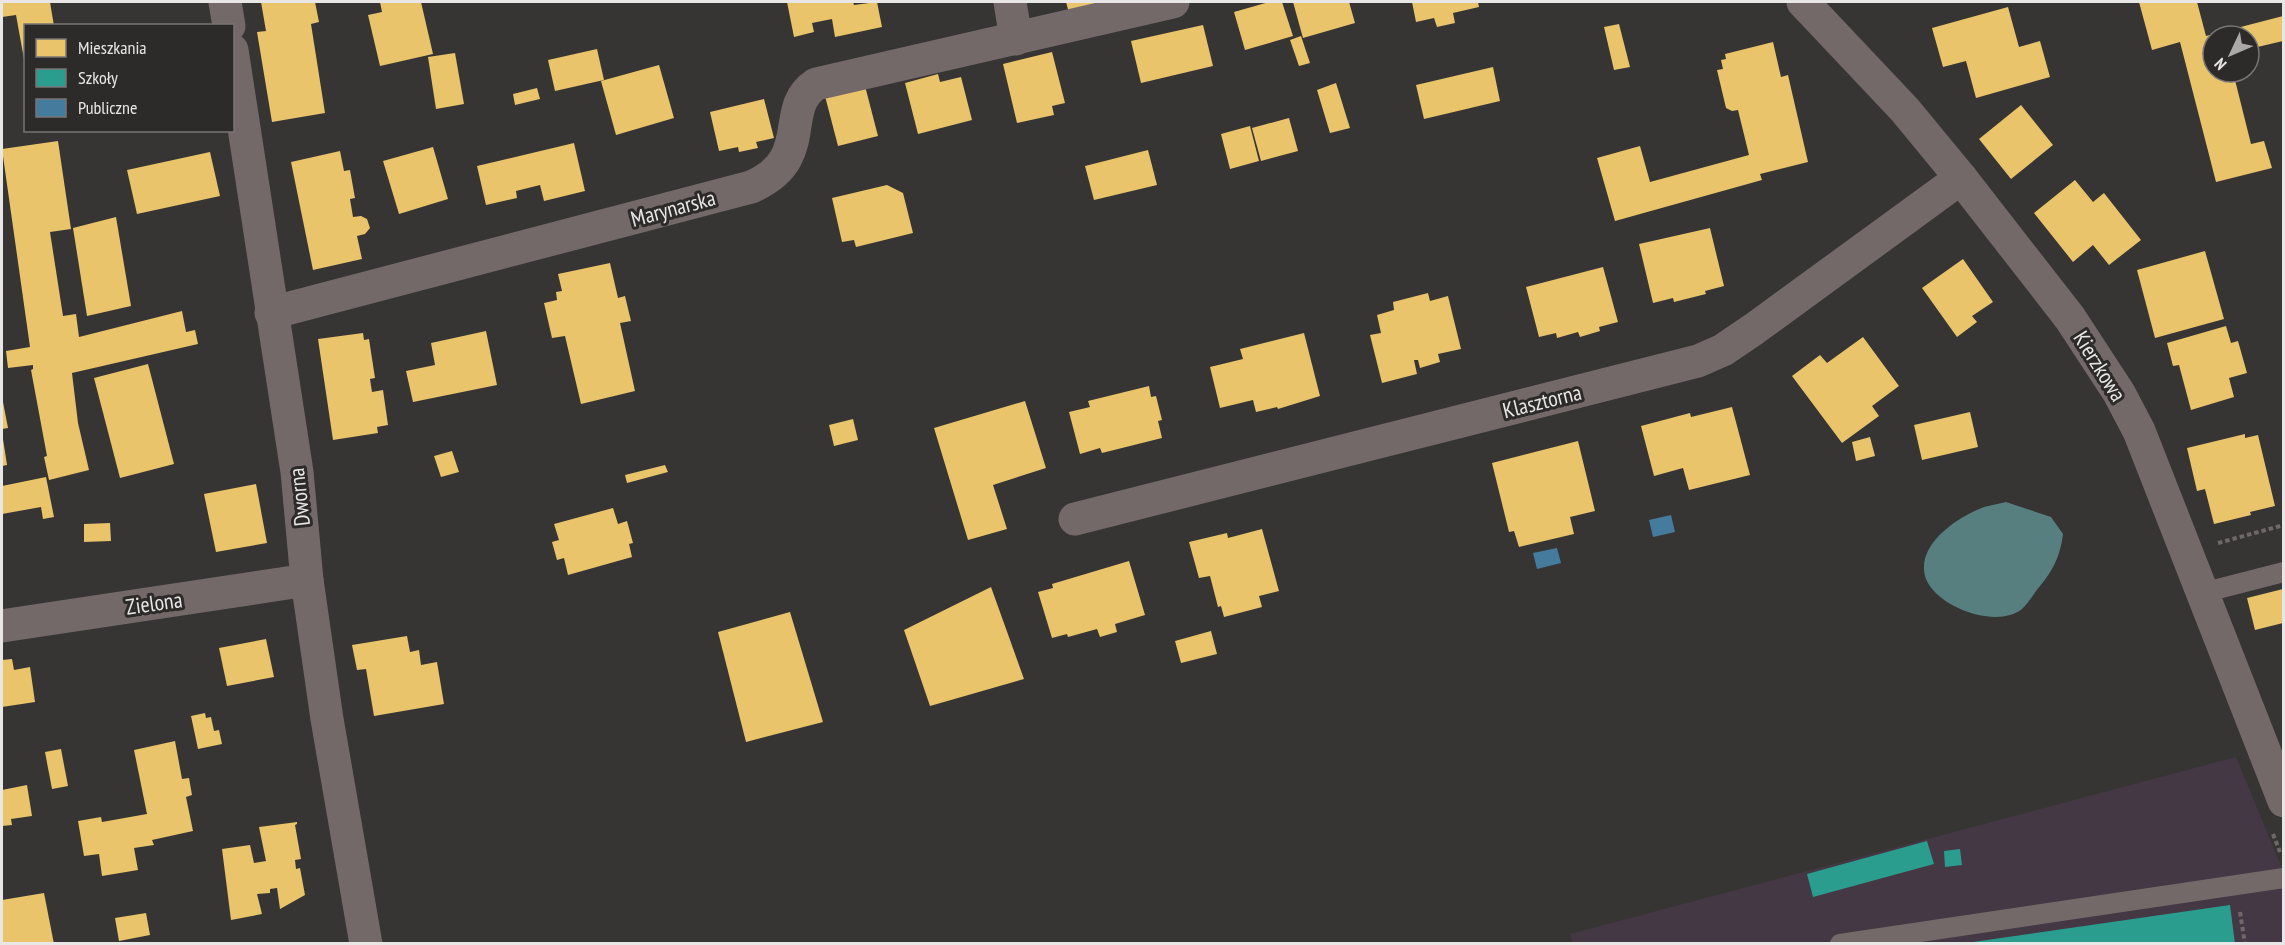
<svg xmlns="http://www.w3.org/2000/svg" width="2285" height="945" viewBox="0 0 2285 945" font-family="'PT Sans Narrow',sans-serif">
	<rect width="100%" height="100%" fill="#363534"/>
	<!-- education -->
	<path fill="#443844" d="M2236,757L2281,866L2283,884V943L1573,944L1570,934Z"/>
	<!-- water -->
	<path fill="#577f80" d="M2006,502L2051,517L2063,534C2060,558 2052,572 2036,591C2032,597 2027,604 2022,609C1997,629 1938,608 1926,579C1914,546 1957,517 1984,507C1991,505 1999,504 2006,502Z"/>
	<!-- homes -->
	<g fill="#e9c46a">
		<path d="M2,2H50L54,26H26V70L16,15L2,17Z"/>
		<path d="M261,2H315L319,22L311,24L325,113L272,122L257,32L266,31Z"/>
		<path d="M380,2H421L433,54L380,66L368,15L382,12Z"/>
		<path d="M787,2H853L854,5L877,2L882,27L835,37L832,19L812,23L814,32L794,37Z"/>
		<path d="M1066,2H1115L1069,13Z"/>
		<path d="M1269,2H1282L1293,36L1245,50L1234,12Z"/>
		<path d="M1293,2H1349L1355,23L1303,38Z"/>
		<path d="M1412,2H1478L1479,7L1453,13L1455,23L1437,27L1434,18L1416,22Z"/>
		<path d="M2139,2H2197L2206,36L2283,16V41L2249,49V36H2213V72H2233L2251,144L2264,141L2272,168L2216,182L2180,42L2152,50Z"/>
		<path d="M2008,7L2019,47L2040,41L2050,77L1976,98L1966,61L1943,67L1932,28Z"/>
		<path d="M1619,24L1630,67L1614,70L1604,27Z"/>
		<path d="M1203,25L1213,66L1141,83L1131,41Z"/>
		<path d="M1301,36L1310,63L1299,66L1290,40Z"/>
		<path d="M1773,42L1781,77L1788,75L1808,162L1760,174L1762,180L1615,221L1597,158L1640,146L1650,182L1749,155L1738,110L1732,111L1726,108L1717,70L1723,69L1721,60L1726,59L1725,54Z"/>
		<path d="M597,49L604,80L555,91L548,60Z"/>
		<path d="M1052,52L1065,103L1052,106L1054,115L1017,123L1003,64Z"/>
		<path d="M455,53L464,104L436,109L428,57Z"/>
		<path d="M659,65L674,118L616,135L601,81Z"/>
		<path d="M1493,67L1500,101L1424,119L1416,85Z"/>
		<path d="M938,74L940,82L961,77L972,120L918,134L905,83Z"/>
		<path d="M1336,83L1350,128L1330,133L1317,90Z"/>
		<path d="M865,86L878,136L838,146L825,96Z"/>
		<path d="M537,88L540,99L515,105L513,94Z"/>
		<path d="M764,99L774,138L756,142L758,148L739,152L738,147L719,151L710,112Z"/>
		<path d="M2021,105L2053,145L2011,179L1979,139Z"/>
		<path d="M1289,118L1298,151L1261,161L1252,128Z"/>
		<path d="M1250,126L1259,161L1230,169L1221,134Z"/>
		<path d="M58,141L71,229L50,232L63,316L76,314L79,337L182,311L186,332L195,330L198,344L72,373L78,423L89,470L49,480L44,457L47,456L31,370L33,369V365L8,368L6,351L30,347L2,149Z"/>
		<path d="M574,143L585,191L544,201L540,185L516,191L517,198L486,205L477,166Z"/>
		<path d="M433,147L448,199L399,214L383,161Z"/>
		<path d="M1148,150L1157,185L1094,200L1085,166Z"/>
		<path d="M340,151L344,171L350,170L355,198L350,199L353,217L361,216L367,219L370,228L365,234L357,236L362,259L313,270L291,162Z"/>
		<path d="M210,152L220,196L137,214L127,170Z"/>
		<path d="M2075,180L2093,202L2104,193L2141,240L2109,265L2093,245L2073,262L2034,213Z"/>
		<path d="M887,185L903,193L913,233L856,247L854,240L842,242L832,198Z"/>
		<path d="M116,217L131,306L87,316L73,228Z"/>
		<path d="M1710,228L1724,286L1705,291L1706,294L1674,302L1673,298L1653,303L1639,244Z"/>
		<path d="M2205,251L2224,319L2155,338L2137,270Z"/>
		<path d="M1963,259L1993,302L1972,316L1977,322L1957,337L1922,288Z"/>
		<path d="M610,263L618,298L625,296L631,321L620,323L635,391L581,404L565,336L552,338L544,303L557,300L556,292L562,291L558,274Z"/>
		<path d="M1603,267L1618,322L1599,327L1600,331L1580,337L1578,332L1557,338L1556,333L1539,337L1526,287Z"/>
		<path d="M1428,293L1430,301L1448,296L1461,349L1438,354L1440,362L1420,368L1418,360H1414L1417,374L1382,383L1370,335L1381,333L1377,315L1394,310L1393,302Z"/>
		<path d="M2226,326L2231,343L2238,341L2247,373L2229,378L2234,397L2191,410L2179,365L2173,366L2167,343Z"/>
		<path d="M486,331L497,385L413,402L406,371L435,365L431,343Z"/>
		<path d="M363,333L364,340L369,339L375,378L370,379L372,392L383,390L388,425L377,427L378,433L333,440L318,339Z"/>
		<path d="M1304,333L1320,396L1278,409L1277,407L1256,412L1253,400L1220,408L1210,367L1243,359L1240,349Z"/>
		<path d="M1863,337L1899,386L1872,406L1879,416L1842,443L1792,376L1820,355L1827,363Z"/>
		<path d="M148,364L174,464L120,478L94,378Z"/>
		<path d="M1149,386L1151,397L1156,396L1162,420L1158,421L1162,438L1102,453L1100,448L1080,454L1069,412L1090,407L1088,401Z"/>
		<path d="M2,397L8,428L2,429Z"/>
		<path d="M1025,401L1046,468L993,485L1007,529L968,540L934,428Z"/>
		<path d="M1732,407L1750,475L1689,490L1683,468L1654,476L1641,426L1690,413L1691,417Z"/>
		<path d="M1970,412L1978,447L1922,460L1914,425Z"/>
		<path d="M853,419L858,440L834,446L829,425Z"/>
		<path d="M2245,434V438L2258,435L2275,506L2250,512L2251,515L2214,524L2205,489L2197,491L2187,448Z"/>
		<path d="M1870,437L1875,456L1856,461L1852,442Z"/>
		<path d="M3,439L7,465L2,466V440Z"/>
		<path d="M1578,441L1595,511L1570,517L1574,534L1519,547L1514,531L1509,532L1492,463Z"/>
		<path d="M452,451L459,472L441,477L434,456Z"/>
		<path d="M665,465L668,472L627,483L625,475Z"/>
		<path d="M46,477L54,517L43,519L41,507L2,514V486Z"/>
		<path d="M256,484L267,543L216,552L204,494Z"/>
		<path d="M613,508L618,524L627,521L633,543L629,544L632,557L568,575L564,558L557,560L552,542L559,540L554,524Z"/>
		<path d="M110,523L111,541L84,542V524Z"/>
		<path d="M1262,529L1279,591L1259,596L1262,607L1224,617L1221,606L1218,607L1210,576L1199,578L1189,542L1227,533L1228,538Z"/>
		<path d="M1129,561L1145,615L1115,624L1117,632L1100,637L1097,629L1068,637L1067,634L1052,638L1038,592L1053,588L1052,584Z"/>
		<path d="M991,587L1024,679L930,706L904,630Z"/>
		<path d="M2283,589V623L2255,630L2247,598Z"/>
		<path d="M790,612L823,722L746,742L718,632Z"/>
		<path d="M1211,631L1217,654L1181,663L1175,641Z"/>
		<path d="M407,636L410,652L419,650L421,665L437,662L444,704L374,716L366,669L357,670L352,645Z"/>
		<path d="M266,639L274,677L227,686L219,648Z"/>
		<path d="M12,659L14,670L30,667L35,702L2,707V660Z"/>
		<path d="M205,713L206,718L211,717L214,731L219,730L222,744L198,749L191,716Z"/>
		<path d="M175,741L182,779L189,778L192,795L186,797L193,831L152,840L154,845L134,848L138,870L102,876L99,854L84,856L78,821L101,817L102,822L147,814L134,750Z"/>
		<path d="M61,749L68,786L52,789L45,752Z"/>
		<path d="M27,785L32,816L11,819L12,825L2,826V790Z"/>
		<path d="M297,822V824L295,825L301,859L295,860L296,869L300,868L305,895L280,909L277,888L270,889V893L257,894L262,914L231,920L222,849L250,845L254,863L266,861L259,827Z"/>
		<path d="M44,893L54,944H2V900Z"/>
		<path d="M146,913L150,935L119,941L115,918Z"/>
	</g>
	<!-- schools -->
	<g fill="#2a9d8f">
		<path d="M1927,841L1934,864L1813,897L1807,874Z"/>
		<path d="M1960,849L1962,865L1945,867L1944,851Z"/>
		<path d="M2230,905L2235,944H1973V942Z"/>
	</g>
	<!-- public -->
	<g fill="#457b9d">
		<path d="M1671,515L1675,532L1653,537L1649,520Z"/>
		<path d="M1557,548L1561,563L1537,569L1533,553Z"/>
	</g>
	<g fill="none" stroke-linecap="round" stroke-linejoin="round">
		<!-- path -->
		<g stroke="#706868" stroke-width="4" stroke-dasharray="4.5 3" stroke-linecap="butt">
			<path d="M2218,543L2284,525"/>
			<path d="M2273,834L2280,852"/>
			<path d="M2240,912L2245,944"/>
		</g>
		<!-- service -->
		<g stroke="#746969" stroke-width="20">
			<path d="M2202,593L2284,572"/>
			<path d="M1840,944L2284,878"/>
		</g>
		<!-- minor -->
		<g stroke="#746969" stroke-width="33">
			<path d="M225,2L229,26"/>
			<path d="M1010,2L1016,39"/>
			<path d="M1803,2L1905,110L1961,178L2070,318L2119,393L2139,431L2284,801"/>
			<path d="M232,50L297,472L307,580L327,719L366,944"/>
			<path d="M271,313L751,187C816,159 778,109 816,84L1173,2"/>
			<path d="M1075,519L1698,361L1723,350L1754,329L1961,178"/>
			<path d="M2,626L307,580"/>
		</g>
	</g>
	<g text-anchor="middle" stroke-width="6" stroke-linejoin="round" paint-order="stroke">
		<!-- street labels -->
		<g font-size="22" fill="#e8e7e5" stroke="#2d2b29">
			<text transform="translate(673 208) rotate(-15)" y="8">Marynarska</text>
			<text transform="translate(2100 366) rotate(58)" y="8">Kierzkowa</text>
			<text transform="translate(1542 401) rotate(-14)" y="8">Klasztorna</text>
			<text transform="translate(299 497) rotate(-96)" y="8">Dworna</text>
			<text transform="translate(154 603) rotate(-8)" y="8">Zielona</text>
		</g>
	</g>
	<!-- border -->
	<rect width="2285" height="945" fill="none" stroke="#e8e7e5" stroke-width="6"/>
	<!-- legend -->
	<rect x="24" y="24" width="210" height="108" fill="#2d2b29" stroke="#787674" stroke-width="1.5"/>
	<rect x="36" y="39" width="30" height="18" fill="#e9c46a" stroke="#787674" stroke-width="1.5"/>
	<text x="78" y="54" font-size="18" fill="#e8e7e5">Mieszkania</text>
	<rect x="36" y="69" width="30" height="18" fill="#2a9d8f" stroke="#787674" stroke-width="1.5"/>
	<text x="78" y="84" font-size="18" fill="#e8e7e5">Szkoły</text>
	<rect x="36" y="99" width="30" height="18" fill="#457b9d" stroke="#787674" stroke-width="1.5"/>
	<text x="78" y="114" font-size="18" fill="#e8e7e5">Publiczne</text>
	<!-- north arrow -->
	<g transform="translate(2231 54) rotate(226)"><circle r="28" fill="#2d2b29" stroke="#787674" stroke-width="1.5"/>
	<path d="M0-4.5L10 22L0 15L-10 22Z" fill="#aaa9a7"/>
	<text y="-9" font-size="16" font-weight="bold" text-anchor="middle" fill="#e8e7e5">N</text>
	</g>
</svg>
